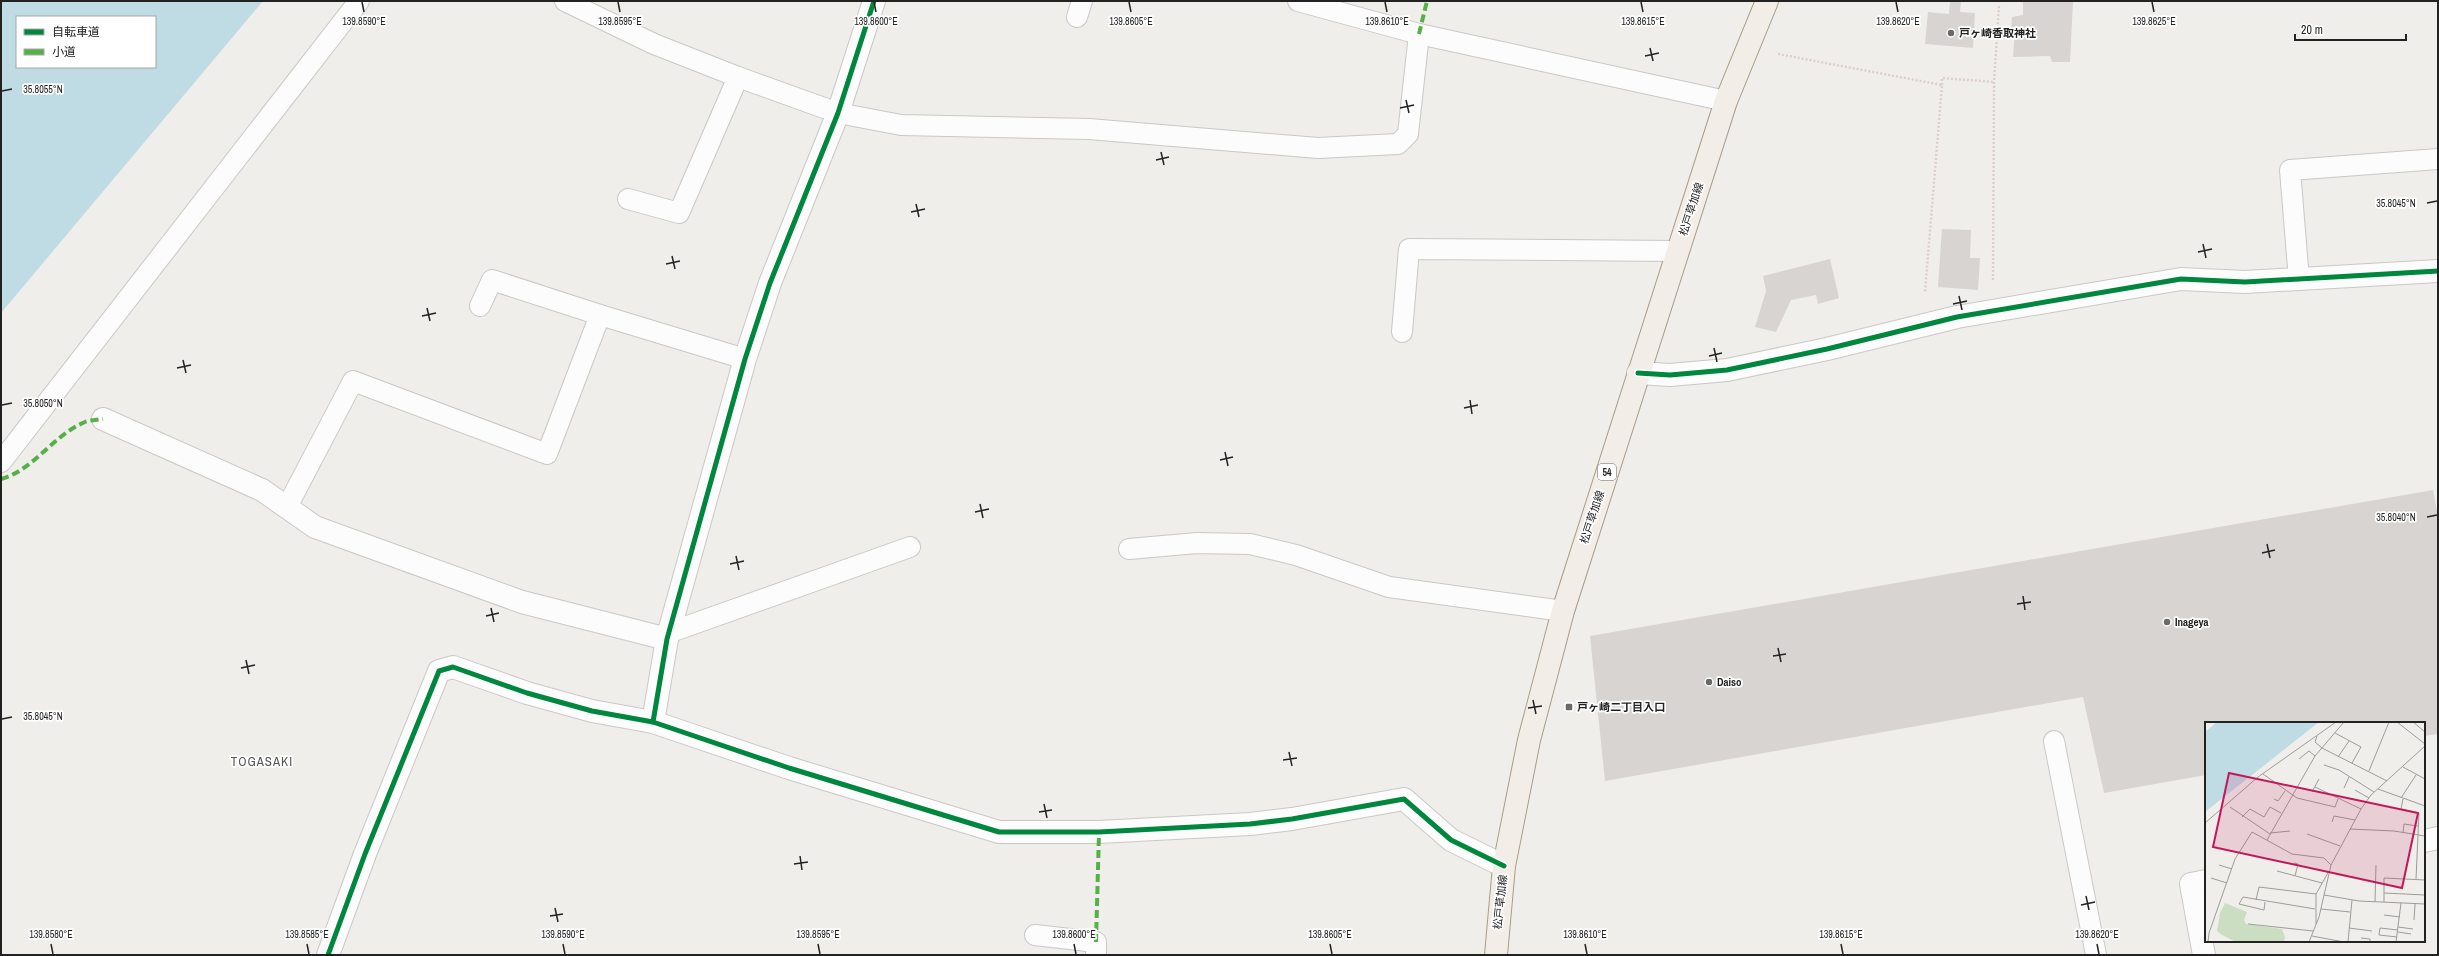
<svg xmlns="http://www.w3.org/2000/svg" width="2439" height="956" viewBox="0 0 2439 956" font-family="'Archivo Narrow','Noto Sans JP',sans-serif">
	<rect width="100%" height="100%" fill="#f0eeeb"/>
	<!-- water -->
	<path fill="#bfdbe3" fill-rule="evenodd" d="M1,1H263L1,313ZM17,17H155V67H17Z"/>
	<!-- building -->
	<g fill="#d7d4d2">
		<path d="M1950,1H1961L1960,12L1975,13L1973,48L1925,44L1928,12L1949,14Z"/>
		<path d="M2023,1H2073L2070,62H2052L2050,56L2013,57L2015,29L2011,30L2012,17L2023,15Z"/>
		<path d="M1942,229L1971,230L1970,258H1980L1978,290L1938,287Z"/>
		<path d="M1830,259L1839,298L1818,304L1816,295L1791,300L1776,332L1755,327L1766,291L1763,276Z"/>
		<path d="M2433,490L2438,516V734L2424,736V723H2206V775L2104,793L2083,697L1605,781L1590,636Z"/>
	</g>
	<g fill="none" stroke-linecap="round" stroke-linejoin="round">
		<defs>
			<g id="lane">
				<path d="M565,1L654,44L738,77L838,113L901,125L1089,129L1318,148L1398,144L1408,134L1419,34"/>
				<path d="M1298,1L1419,34L1726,101"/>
				<path d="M1077,17L1082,1"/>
				<path d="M628,199L679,213L738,77"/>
				<path d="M2299,280L2290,170L2438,159"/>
				<path d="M480,306L492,280L600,315"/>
				<path d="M1402,332L1409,249L1677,251"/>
				<path d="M1,462L359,1"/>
				<path d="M287,507L353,381L547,454L600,315L745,359"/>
				<path d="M1129,549L1197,543L1250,544L1296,555L1389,587L1563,611"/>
				<path d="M668,633L910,547"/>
				<path d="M2054,741L2096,955"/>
				<path d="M1035,935L1096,942V955"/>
			</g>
			<g id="street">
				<path d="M1638,373L1670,375L1727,370L1827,349L1957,317L2181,279L2245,282L2438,271"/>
				<path d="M103,419L262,490L315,527L522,602L667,639"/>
				<path d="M653,722L667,639L745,359L770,283L838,113L874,1"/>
				<path d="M2424,841L2438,838"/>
				<path d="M328,955L365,854L439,671L453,667L527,693L592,711L653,722L789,768L999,832H1099L1250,824L1292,819L1404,799L1451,840L1504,866"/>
				<path d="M2204,955L2191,884L2206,881"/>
			</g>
			<path id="primary" d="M1496,955L1504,866L1529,740L1563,611L1726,101L1767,1"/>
		</defs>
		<!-- lane casing -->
		<use href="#lane" stroke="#c9c8c7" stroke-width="22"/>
		<!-- street casing -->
		<use href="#street" stroke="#c9c8c7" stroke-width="24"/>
		<!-- primary casing -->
		<use href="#primary" stroke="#a79c86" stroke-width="24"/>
		<!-- path -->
		<g stroke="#dccecd" stroke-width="2.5" stroke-dasharray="2 2" stroke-linecap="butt">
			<path d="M1778,54L1942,85L1925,292"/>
			<path d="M1942,85V78L1994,82"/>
			<path d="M1993,280L1994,82L1999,6"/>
		</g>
		<!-- lane -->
		<use href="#lane" stroke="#fdfcfc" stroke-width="20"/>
		<!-- street -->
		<use href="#street" stroke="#fdfcfc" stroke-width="22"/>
		<!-- primary -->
		<use href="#primary" stroke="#f3ede7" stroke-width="22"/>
		<!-- quiet -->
		<g stroke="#55b145" stroke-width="4" stroke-dasharray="8 4" stroke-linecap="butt">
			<path d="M1419,34L1427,1"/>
			<path d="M1,479C34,470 53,435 85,422C90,420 97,420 103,419"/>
			<path d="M1096,942L1099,832"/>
		</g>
		<defs>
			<g id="cycleway">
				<path d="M1638,373L1670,375L1727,370L1827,349L1957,317L2181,279L2245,282L2438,271"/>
				<path d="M653,722L667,639L745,359L770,283L838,113L874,1"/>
				<path d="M328,955L365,854L439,671L453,667L527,693L592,711L653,722L789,768L999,832H1099L1250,824L1292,819L1404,799L1451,840L1504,866"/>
			</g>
		</defs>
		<!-- cycleway casing -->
		<use href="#cycleway" stroke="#fff" stroke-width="8"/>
		<!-- cycleway -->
		<use href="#cycleway" stroke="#00873e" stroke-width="5"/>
	</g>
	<!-- ticks -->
	<path fill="none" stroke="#222" stroke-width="1.5" d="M362,2L364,12M618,2L620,12M874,2L876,12M1129,2L1131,12M1385,2L1387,12M1641,2L1643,12M1896,2L1898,12M2152,2L2154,12M1650,48L1653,61M1645,56L1659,53M2,91L12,89M1406,100L1409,113M1400,108L1414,105M1161,152L1164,165M1156,160L1169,157M2427,203L2437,201M916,204L919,217M911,212L925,209M2203,244L2206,258M2198,252L2212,249M672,256L675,269M666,264L680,261M1959,296L1962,310M1953,304L1967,301M427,308L430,321M422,316L436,313M1714,348L1717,362M1709,356L1722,353M183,360L186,373M177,368L191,365M1470,400L1472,414M2,405L12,403M1464,408L1478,405M1225,452L1228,466M1220,460L1233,457M980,504L983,518M975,512L989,509M2427,517L2437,515M2267,544L2270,558M2262,553L2275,550M736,556L739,570M730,564L744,561M2023,596L2025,610M2017,604L2031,602M491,608L494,622M486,616L499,613M1778,648L1781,662M1773,656L1786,654M246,660L249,674M241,668L255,665M1533,700L1536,714M1528,708L1542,706M2,719L12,717M1289,752L1292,766M1283,760L1297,758M1044,804L1047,818M1039,812L1052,810M800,856L802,870M794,864L808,862M2086,896L2089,910M2081,905L2095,902M555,908L558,922M550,916L563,914M51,944L53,954M307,944L309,954M563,944L565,954M818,944L820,954M1074,944L1076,954M1330,944L1332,954M1585,944L1587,954M1841,944L1843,954M2097,944L2099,954"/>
	<!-- markers -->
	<g fill="#6a6968" stroke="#fff" stroke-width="1.5">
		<circle cx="1951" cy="33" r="4"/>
		<circle cx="2167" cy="622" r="4"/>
		<circle cx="1709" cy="682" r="4"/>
		<rect x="1565" y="703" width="8" height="8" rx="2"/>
	</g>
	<g text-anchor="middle" stroke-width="3.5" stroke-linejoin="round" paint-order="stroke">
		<!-- shield labels -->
		<rect fill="#fff" stroke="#646464" stroke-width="1" x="1598" y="464" width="18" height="16" rx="3"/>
		<g font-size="10" font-weight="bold" fill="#222">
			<text x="1607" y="476">54</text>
		</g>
		<!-- poi labels -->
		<g font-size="11" font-weight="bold" fill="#222" stroke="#fff" text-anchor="start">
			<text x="1959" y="37">戸ヶ崎香取神社</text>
			<text x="2175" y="626">Inageya</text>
			<text x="1717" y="686">Daiso</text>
			<text x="1577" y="711">戸ヶ崎二丁目入口</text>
		</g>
		<!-- street labels -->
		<g font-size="11" fill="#222" stroke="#fff">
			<text transform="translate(1691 209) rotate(-72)" y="4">松戸草加線</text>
			<text transform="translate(1592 517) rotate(-72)" y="4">松戸草加線</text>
			<text transform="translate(1500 902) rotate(-84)" y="4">松戸草加線</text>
		</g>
		<!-- quarter labels -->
		<g font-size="13" letter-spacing="1" fill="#555" stroke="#fff">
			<text x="262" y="766">TOGASAKI</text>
		</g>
	</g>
	<!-- overview -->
	<g transform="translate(2205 722)">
		<rect width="220" height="220" fill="#f0eeeb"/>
		<path d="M20,181L42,190L39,198L41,202L77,207L80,215L79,220H31L17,213L12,209L15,191Z" fill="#cbdec1"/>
		<path d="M12,0H114L0,90V10Z" fill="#bfdbe3"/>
		<path fill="none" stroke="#9e9c9b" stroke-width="1" d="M192,0L220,22M208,0L220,10M130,11L156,25L147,41M112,14L110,20L117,26L182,59M133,35L144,19M94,37L104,29L110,34M119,43L134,48L169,70M198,45L220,57M164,49L184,0M58,52L92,76L130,85L133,77M110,65L156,87M139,66L144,55M173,67L220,84M150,68L164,76M107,70L114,57M196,76L211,53M69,77L73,79L80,69M198,77L196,87L214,91L211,157M25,85L65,112M37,95L45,87L59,95L65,85L76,91M127,100L129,94L150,98M0,101L53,55L131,0M145,107L189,109L220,114M65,111L85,109M198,111L199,102L213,104M102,112L135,124M62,118L110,34L139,0M89,141L93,142L90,154M14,143L27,147M72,149L117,161M6,156L22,161M179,171L220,173M119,173L154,179L220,182M51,178L54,165L111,172M60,180L59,188L34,182L38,175L110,187M170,180L171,143M179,180V156L220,158M116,187L145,190M179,193L195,195M209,198L210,182M43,202L108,209M111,202V172L124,149M193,205L208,207M144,206L167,209M193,210L206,212M107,214L139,220M192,215L174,213L175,206L193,208M156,216L165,217V220M3,220L4,211L30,137L47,110L87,132L119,136L126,143M104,220L114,195L126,143L156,87L166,73L220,24M143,220L147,178M191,220L196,181"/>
		<path fill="#c2185b" fill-opacity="0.15" stroke="#c2185b" stroke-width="2" d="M24,51L213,91L197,166L8,125Z"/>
		<rect width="220" height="220" fill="none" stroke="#222" stroke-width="2"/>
	</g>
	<g font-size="10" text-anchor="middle" fill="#222" stroke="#fff" stroke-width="3.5" stroke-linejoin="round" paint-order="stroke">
		<text x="364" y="25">139.8590°E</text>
		<text x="620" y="25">139.8595°E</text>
		<text x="876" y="25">139.8600°E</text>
		<text x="1131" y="25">139.8605°E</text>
		<text x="1387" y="25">139.8610°E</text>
		<text x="1643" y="25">139.8615°E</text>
		<text x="1898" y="25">139.8620°E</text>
		<text x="2154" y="25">139.8625°E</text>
		<text x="43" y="93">35.8055°N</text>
		<text x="2396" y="207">35.8045°N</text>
		<text x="43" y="407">35.8050°N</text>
		<text x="2396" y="521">35.8040°N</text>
		<text x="43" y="720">35.8045°N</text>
		<text x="51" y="938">139.8580°E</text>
		<text x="307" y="938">139.8585°E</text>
		<text x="563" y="938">139.8590°E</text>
		<text x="818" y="938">139.8595°E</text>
		<text x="1074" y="938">139.8600°E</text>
		<text x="1330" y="938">139.8605°E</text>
		<text x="1585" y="938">139.8610°E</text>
		<text x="1841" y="938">139.8615°E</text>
		<text x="2097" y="938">139.8620°E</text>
	</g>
	<!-- border -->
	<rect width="2439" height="956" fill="none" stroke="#222222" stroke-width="4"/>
	<!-- legend -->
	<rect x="16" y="16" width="140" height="52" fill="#ffffff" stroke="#a7a7a7"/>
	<rect x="24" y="29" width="20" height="6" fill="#00873e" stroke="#a7a7a7"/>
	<text x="52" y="36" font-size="12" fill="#222222">自転車道</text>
	<rect x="24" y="49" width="20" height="6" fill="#55b145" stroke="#a7a7a7"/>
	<text x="52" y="56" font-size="12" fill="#222222">小道</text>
	<!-- scale -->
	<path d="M2295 34v6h111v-6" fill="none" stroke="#222222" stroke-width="2"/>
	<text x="2301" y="34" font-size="12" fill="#222222" stroke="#ffffff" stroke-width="3" paint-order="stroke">20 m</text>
</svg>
